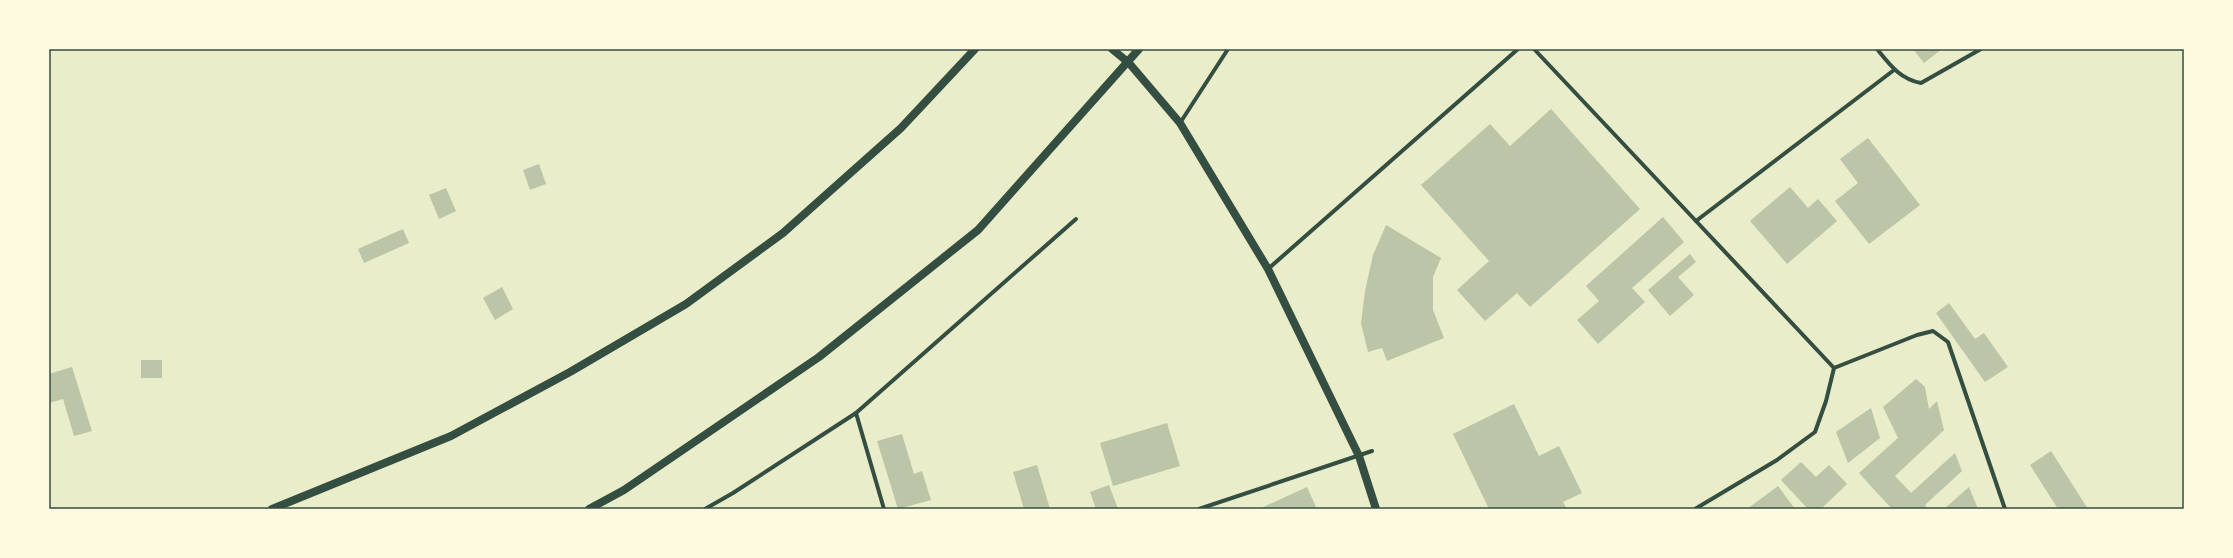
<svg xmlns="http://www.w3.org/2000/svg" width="2233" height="558" viewBox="0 0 2233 558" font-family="'Sofia Sans Condensed',sans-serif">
	<rect width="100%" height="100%" fill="#e9edc9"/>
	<!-- building -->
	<g fill="#bcc5a7">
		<path d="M1913,49H1942L1924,63Z"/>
		<path d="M1551,109L1640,209L1530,307L1517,293L1485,321L1457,290L1489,261L1421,185L1490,124L1510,146Z"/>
		<path d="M1868,138L1920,205L1869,244L1835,201L1858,183L1840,159Z"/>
		<path d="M539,164L546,184L530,190L523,170Z"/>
		<path d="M1790,187L1808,208L1818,199L1837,221L1787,264L1750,221Z"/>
		<path d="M446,188L456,211L439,219L429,195Z"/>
		<path d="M1663,217L1684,242L1632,288L1645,302L1598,344L1577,320L1599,301L1586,286Z"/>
		<path d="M1386,225L1441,258L1433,277V310L1444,338L1387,361L1382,348L1368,352L1361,323L1365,291L1373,255Z"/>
		<path d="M403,229L409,243L364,263L358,249Z"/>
		<path d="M1690,254L1696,262L1678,277L1694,295L1670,316L1648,290Z"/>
		<path d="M502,287L513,309L495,320L483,298Z"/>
		<path d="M1949,303L1975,339L1984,333L2008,367L1985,382L1936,313Z"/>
		<rect x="141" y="360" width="21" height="18"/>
		<path d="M72,367L92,431L74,436L63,399L49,403V374Z"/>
		<path d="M1916,379L1925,387L1929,409L1937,401L1944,430L1895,476L1911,493L1955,453L1962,471L1925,505L1928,509H1892L1859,473L1898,438L1883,407Z"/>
		<path d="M1514,404L1539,456L1559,446L1582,493L1563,502L1567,509H1489L1453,434Z"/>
		<path d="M1871,408L1880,438L1848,463L1836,432Z"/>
		<path d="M1167,423L1180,466L1113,486L1100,443Z"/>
		<path d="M902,434L914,474L922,471L931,500L898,509L877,441Z"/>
		<path d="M2051,451L2088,509H2058L2030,465Z"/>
		<path d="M1801,462L1816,477L1829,465L1847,484L1821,509H1808L1781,480Z"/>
		<path d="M1037,465L1050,509H1024L1013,472Z"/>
		<path d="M1109,485L1118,509H1096L1090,492Z"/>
		<path d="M1778,486L1795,509H1747Z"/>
		<path d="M1307,487L1317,509H1259Z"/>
		<path d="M1969,487L1978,509H1944Z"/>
	</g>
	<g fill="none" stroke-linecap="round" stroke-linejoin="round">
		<!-- minor -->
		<g stroke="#344e41" stroke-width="4">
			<path d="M1534,49L1696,221L1894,70"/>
			<path d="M1877,49C1890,65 1900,79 1921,83L1981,49"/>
			<path d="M1180,123L1228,49"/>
			<path d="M1696,221L1834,368L1917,335L1933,331L1948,342L2005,509"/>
			<path d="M1268,269L1518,49"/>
			<path d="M856,413L884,509"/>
			<path d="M705,509L733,493L856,413L1076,219"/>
			<path d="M1199,509L1372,451"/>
			<path d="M1695,509L1777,460L1815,432L1826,401L1834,368"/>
		</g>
		<!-- secondary -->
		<g stroke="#344e41" stroke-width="8">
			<path d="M1112,49L1129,63L1180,123L1268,269L1359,456L1376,509"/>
			<path d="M272,509L451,436L570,372L686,304L783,233L901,128L975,49"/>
			<path d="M589,509L624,490L819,357L978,230L1139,49"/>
		</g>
	</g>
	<!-- border -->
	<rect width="2233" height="558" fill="none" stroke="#fefae0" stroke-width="100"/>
	<rect x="50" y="50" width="2133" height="458" fill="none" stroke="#344e41" stroke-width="1.5"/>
</svg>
